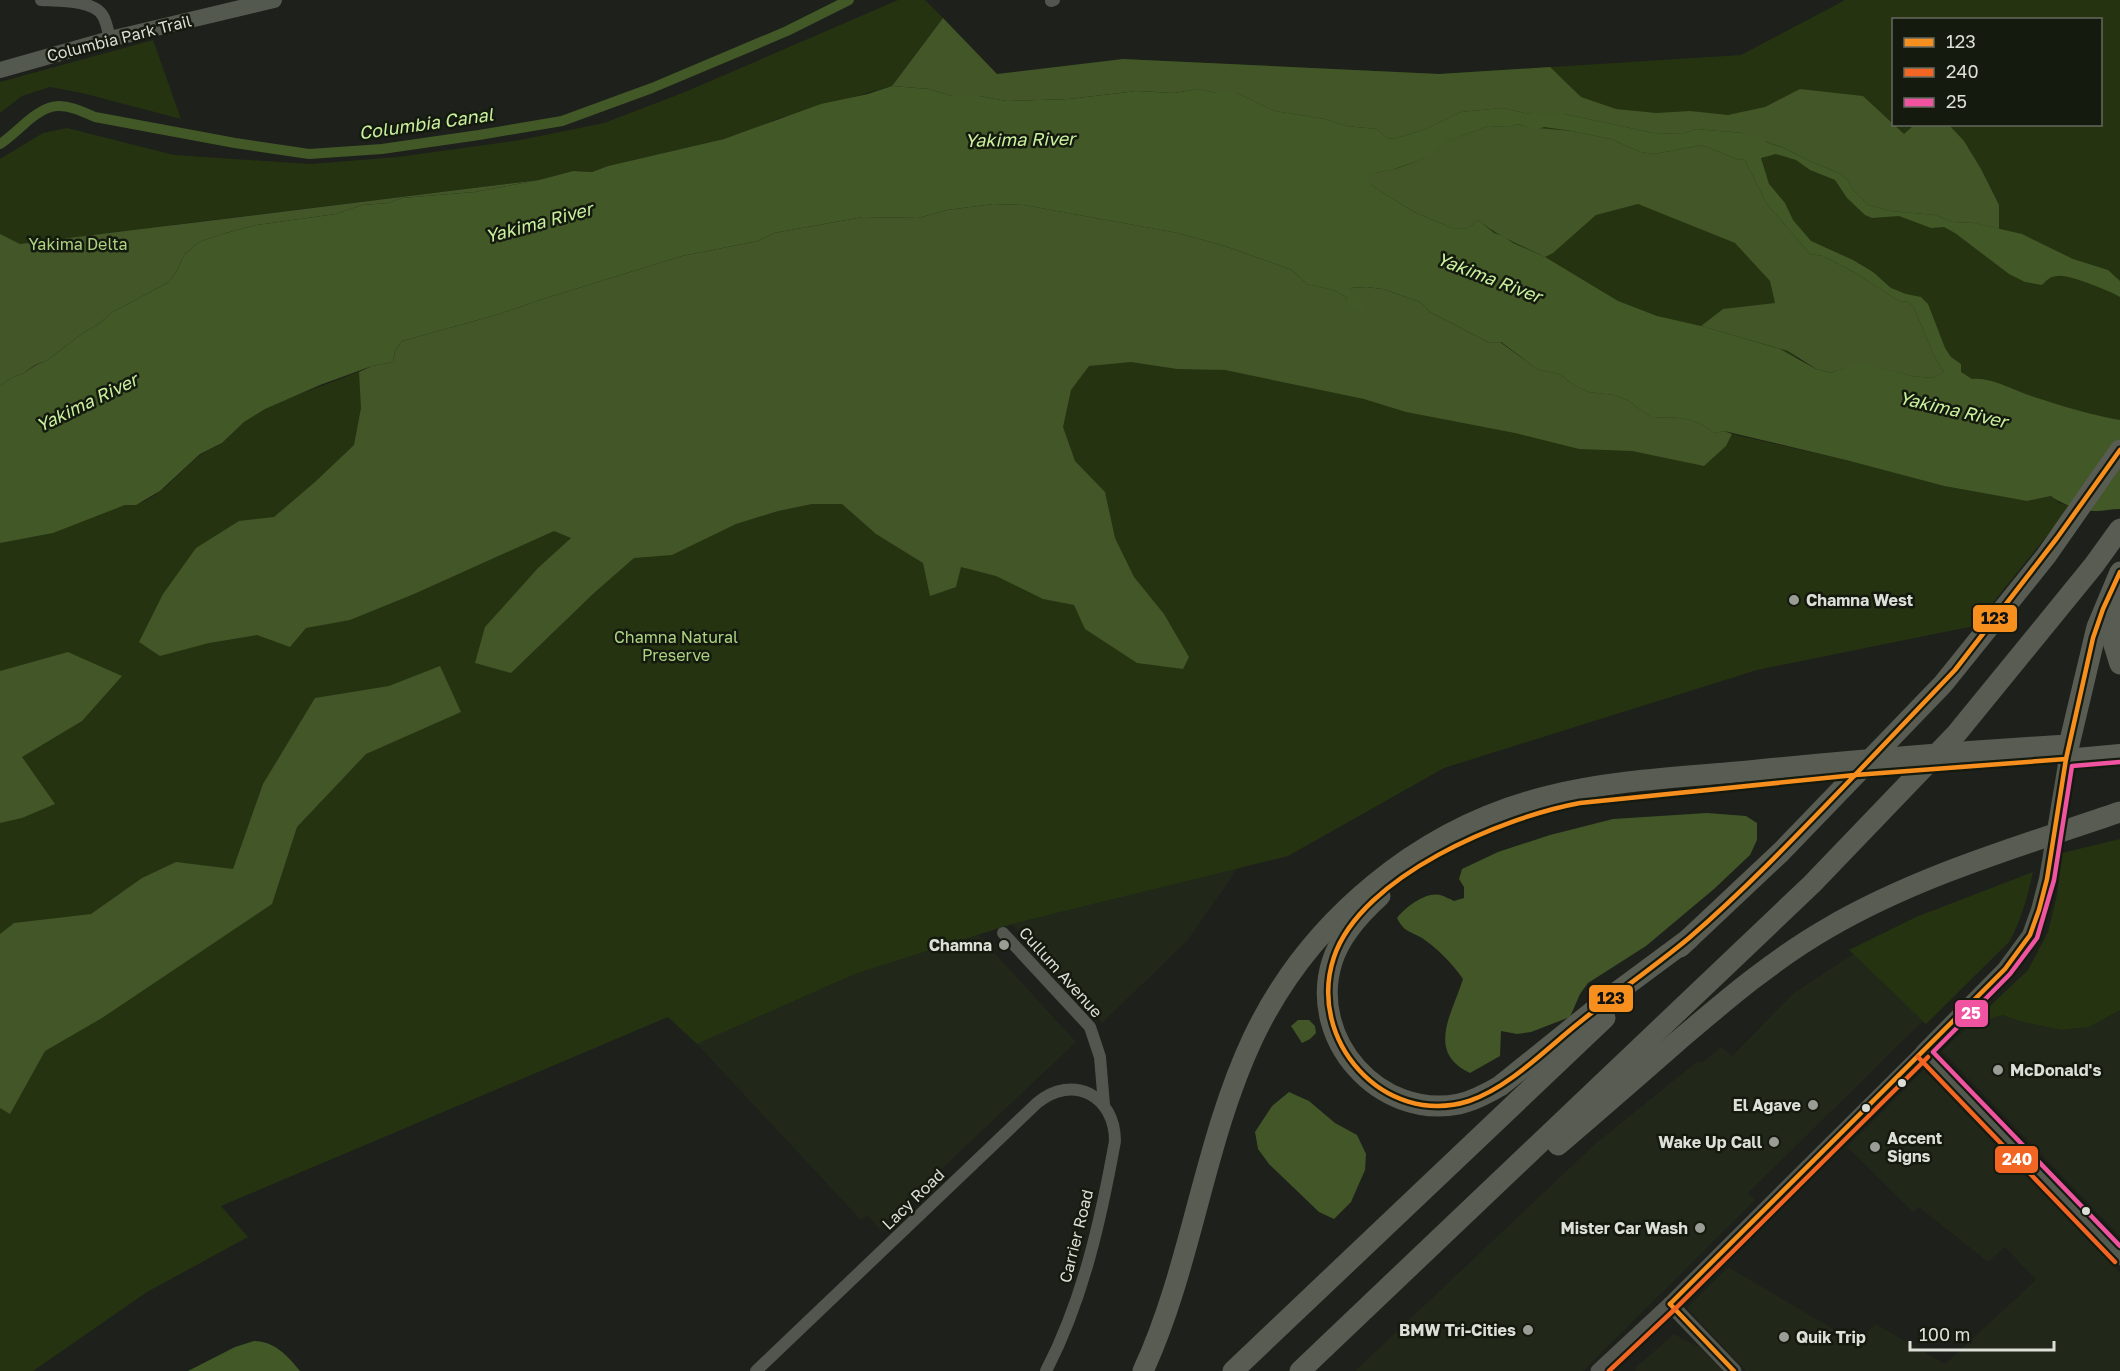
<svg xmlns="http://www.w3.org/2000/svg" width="2120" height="1371" viewBox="0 0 2120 1371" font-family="'Golos Text',sans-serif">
	<rect width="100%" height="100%" fill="#1e201b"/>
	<!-- built -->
	<g fill="#212819">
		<path d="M1238,868L1187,941L1102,1023L1012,924Z"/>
		<path d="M978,935L1076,1042L879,1228L867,1215L861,1220L697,1044L855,974Z"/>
		<path d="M1853,954L1923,1021L1748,1193L1755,1200L1583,1371H1355L1595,1144L1698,1061L1702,1063L1721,1047L1732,1056L1794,993Z"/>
		<path d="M2120,1010V1236L1942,1051L1970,1025L1988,1019L2003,1015L2019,1021L2061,1030L2089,1027Z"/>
		<path d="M1924,1070L2120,1273V1371H1746L1687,1308L1728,1267L1857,1343L1876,1324L1945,1364L2036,1280L2005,1247L1988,1262L1919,1207L1913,1212L1847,1147Z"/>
		<path d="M1674,1334L1699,1347L1723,1371H1636L1634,1369Z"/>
	</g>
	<!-- green -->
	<g fill="#253311" fill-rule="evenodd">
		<path d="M898,0H925L943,18L892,86L777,119L755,129L724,139L608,166L592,172L573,171L539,180L172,225L184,255L177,271L0,386V159L43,133L67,128L174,155L311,164L398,157L520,140L604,123L685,92Z"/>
		<path d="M1845,0H2120V433L1611,314L1123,59L1439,74L1741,55ZM1894,20H2100V124H1894Z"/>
		<path d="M153,40L181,119L82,93L50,87L22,96L0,113V82Z"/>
		<path d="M1024,205L1178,233L1732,434L1846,460L1944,486L2027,501L2051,496L2059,503L2071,506L1974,626L1757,670L1444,768L1288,856L1012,924L855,974L697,1044L668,1017L221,1206L248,1237L147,1292L33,1371H0V543L125,505C155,506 177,473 199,456C206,450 216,448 223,442C231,436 237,426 246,420C285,395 330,385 372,366Z"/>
		<path d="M2120,839V1010L2089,1027L2061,1030L2019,1021L2003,1015L1970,1025L2028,970L2048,932L2057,895L2062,853Z"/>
		<path d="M2033,872C2027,897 2022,919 2009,942L1926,1024L1849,950L1916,917Z"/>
	</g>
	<!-- forest -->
	<g fill="#425627">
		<path d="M943,18L997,74L1123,59L1439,74L1550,67L1581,97L1616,109L1656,113L1690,111L1728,115L1765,107L1800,89L1863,96L1904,134L1914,125H1949L1964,141L1981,169L1999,205V229L1974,223L1952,222L1935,215L1890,211L1868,205L1852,189L1848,180L1839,173L1809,161L1786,149L1742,133L1696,129L1683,134L1653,133L1565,114H1530L1502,108L1461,112L1424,130L1393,139L1387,138L1377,129L1346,126L1325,119L1274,111L1237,93H1216L1198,89L1174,93L1137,91L1069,99L1007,101L979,96H952L929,89L892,86Z"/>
		<path d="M1517,124L1527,127L1572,131L1611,139L1641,152L1654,154L1702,145L1737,159L1745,160L1767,204L1810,254L1823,256L1856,273L1899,301L1908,302L1914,307L1933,354L1944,372L1933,378L1911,376L1860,363L1831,373L1816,369L1788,351L1701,326L1723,309L1775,303L1770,281L1735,243L1638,204L1596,215L1553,253L1545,257C1521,245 1499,237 1478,220L1469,228L1454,229L1414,212L1372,186L1367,177C1375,172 1381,172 1390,170C1405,167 1439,153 1446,141L1488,126L1508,127Z"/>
		<path d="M539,180L475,192L402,198L389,203L362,205L336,214L257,225L226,233L199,242L184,255L177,271L169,282L111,313L99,324L83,333L46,361L35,365L24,373L13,377L0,386V234L20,244Z"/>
		<path d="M993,204L1024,205L1178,233L1225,246L1292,270L1307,284L1334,290L1346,297L1349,307L1357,297L1350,288L1366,287L1383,289L1420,302L1430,312L1490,343L1500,342L1537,369L1559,374L1574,385L1589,392L1615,395L1629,401L1652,418C1676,416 1695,417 1714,433L1724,431L1732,434L1726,446L1704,466L1632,451L1579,449L1515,433L1406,412L1364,399L1225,370L1177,369L1131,362L1089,366L1071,390L1063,427L1075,461L1105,492L1115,538L1134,577L1164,614L1189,657L1183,669L1137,663L1085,629L1074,605L1043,599L996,576L961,567L956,587L930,596L923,563L876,534L842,504H812L778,511L736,524L672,555L634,558L594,593L511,673L475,663L485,627L538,568L571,538L554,531L414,594L350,620L306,628L290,647L257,635L209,643L160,656L139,642L163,594L196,548L239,521L274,517L315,482L354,445L361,408L359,372L372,366L393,362L395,351L402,341L496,315L546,298L682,256L758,241L774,233L863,217L918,218L947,210Z"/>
		<path d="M68,652L122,676L82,721L22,757L55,804L22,818L0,823V671Z"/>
		<path d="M440,666L461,712L366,754L297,827L272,904L102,1018L45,1051L10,1114L0,1108V934L14,923L91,914L142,878L176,862L233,869L263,784L315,698L389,686Z"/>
		<path d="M1707,813L1746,816L1757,823V840L1750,855L1714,889L1646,946L1588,983L1580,994L1570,1017L1531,1032L1517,1034L1501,1031L1500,1056L1470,1073C1425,1052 1453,1012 1463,979C1452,963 1438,949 1422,938C1410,931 1404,932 1397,918C1406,907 1425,892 1440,895C1444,896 1450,899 1454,901L1464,898V887L1459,879L1462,869L1498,852L1550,835L1613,819Z"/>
		<path d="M1298,1020H1309L1315,1026L1316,1033L1310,1039L1302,1043L1291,1026Z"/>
		<path d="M1289,1092L1309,1101L1335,1123L1357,1135L1366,1154L1365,1170L1351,1202L1334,1219L1319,1212L1269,1164L1258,1149L1255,1132L1272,1106Z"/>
	</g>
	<!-- water -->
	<g fill="#425826" fill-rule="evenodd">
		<path d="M892,86L929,89L952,96H979L1007,101L1069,99L1137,91L1174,93L1198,89L1216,93H1237L1274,111L1325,119L1346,126L1377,129L1387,138L1393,139L1424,130L1461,112L1502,108L1530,114H1565L1653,133L1683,134L1696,129L1742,133L1763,138L1766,142L1786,149L1809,161L1839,173L1848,180L1852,189L1868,205L1890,211L1935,215L1952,222L1974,223L2022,234L2073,259L2108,270L2120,281V297C2110,291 2068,274 2058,276C2050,276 2047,280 2042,285L2025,282L2009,274L1955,233L1944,227L1931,228L1899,216L1872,218L1865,215L1847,198L1835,180L1810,170L1796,160L1776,154L1761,158L1769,184L1785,203L1793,220L1811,241L1853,260L1873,272L1891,288L1906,294L1921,297L1928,304L1945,348L1951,357L1961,364V372L1972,379C1991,377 2015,391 2034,397C2062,406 2091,415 2120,420V509C2111,509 2104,511 2096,511C2084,512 2060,504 2051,496L2027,501L1944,486L1846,460L1724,431L1714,433C1695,417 1676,416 1652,418L1629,401L1615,395L1589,392L1574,385L1559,374L1537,369L1501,342L1490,343L1430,312L1420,302L1383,289L1366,287L1350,288L1365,304L1364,310L1348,307L1346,297L1334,290L1307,284L1292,270L1225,246L1178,233L1024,205L993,204L947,210L918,218L863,217L774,233L758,241L682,256L546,298L496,315L402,341L395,351L393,362L372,366L320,385L265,409L244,422L222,443L200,454L160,491L136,505H125L53,533L0,543V386L13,377L24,373L36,365L46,361L83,333L99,324L111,313L169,282L177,271L184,255L199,242L226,233L257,225L336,214L362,205L389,203L402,198L475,192L539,180L573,171L592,172L608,166L724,139L821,104L868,94ZM1517,124L1536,130L1544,127L1572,131L1611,139L1641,152L1654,154L1702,145L1737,159L1745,160L1767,204L1810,254L1823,256L1856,273L1899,301L1908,302L1914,307L1933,354L1944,372L1933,378L1911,376L1860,362L1831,373L1816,369L1780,349L1701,326L1657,316L1618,301L1545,257L1513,243L1503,236L1494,233L1478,220L1469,228L1454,229L1414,212L1372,186L1368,178C1376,171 1384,172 1394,169C1409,164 1438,155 1447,141L1488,126L1508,127Z"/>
		<path d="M254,1341C274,1341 288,1356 300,1371H188L235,1347Z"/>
	</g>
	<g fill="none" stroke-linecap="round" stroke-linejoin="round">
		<!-- canal -->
		<path stroke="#425826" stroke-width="10" d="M0,144C8,139 15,132 22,126C50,100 62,102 95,117L235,143L309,154L382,149L479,135L562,121L652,88L787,31L849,0"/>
		<!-- minor -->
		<g stroke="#52564e" stroke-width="12">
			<path d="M41,0C59,1 94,0 103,16C107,23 108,32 110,39"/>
			<path d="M1051,1L1054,0"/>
			<path d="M1003,933L1090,1027L1100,1057L1104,1105"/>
			<path d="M756,1371L1037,1103C1073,1073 1115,1096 1115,1141C1101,1219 1083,1300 1046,1371"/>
		</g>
		<!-- tertiary -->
		<g stroke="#52564e" stroke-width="15">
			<path d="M1670,1304L1734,1371"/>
			<path d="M1598,1371L1670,1304L1923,1052"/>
		</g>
		<!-- secondary -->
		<g stroke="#545950" stroke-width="16">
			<path d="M0,70L110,39L274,0"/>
			<path d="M2069,746L2047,879L2039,910L2030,935L2005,969L1923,1052L2120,1257"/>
		</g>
		<!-- trunk -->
		<path stroke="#5a5e54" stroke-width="20" d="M2066,759L2120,754"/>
		<!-- motorway -->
		<g stroke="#585c52" stroke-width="21">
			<path d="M2111,605L2110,632L2120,664"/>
			<path d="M1380,896C1360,914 1340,936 1332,962C1308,1039 1379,1120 1459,1104C1473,1101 1488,1093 1500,1086L1613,995L1690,938"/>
			<path d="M1680,947L1781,852L1943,684L2046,556L2120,450"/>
			<path d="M1558,1145C1599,1110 1639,1075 1679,1040C1726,1000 1774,959 1828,928C1919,875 2021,846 2120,812"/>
			<path d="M1143,1371C1192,1265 1203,1144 1253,1038C1309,920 1421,827 1549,796C1616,779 1689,777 1758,770C1861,760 1965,751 2069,745L2097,627L2120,572"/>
			<path d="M1233,1371L1605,1018"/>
			<path d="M1300,1371L1812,884L1957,733L2094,565L2120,529"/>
		</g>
		<defs>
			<g id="bus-1">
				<path d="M1855,775C1801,831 1748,887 1689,938C1654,967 1616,993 1580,1022C1547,1048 1510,1087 1469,1101C1384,1128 1306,1040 1334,957C1361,876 1503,817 1580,803Z"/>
				<path d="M1855,775L1955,670L2057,538L2120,450"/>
				<path d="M1855,775L2066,759"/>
				<path d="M1670,1304L2005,969L2030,935L2039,910L2047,879L2066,759L2093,638L2103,609L2120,572"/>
				<path d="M1670,1304L1734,1371"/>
			</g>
			<g id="bus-2">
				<path d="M1918,1057L2115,1262"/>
				<path d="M1609,1371L1675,1309L1928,1057"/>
			</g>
			<path id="bus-3" d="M2120,762L2072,766L2054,880L2037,938L2010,974L1933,1052L2120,1246"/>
		</defs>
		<!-- bus-1 casing -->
		<use href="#bus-1" stroke="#151a0f" stroke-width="9"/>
		<!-- bus-2 casing -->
		<use href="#bus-2" stroke="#151a0f" stroke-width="9"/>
		<!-- bus-3 casing -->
		<use href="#bus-3" stroke="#151a0f" stroke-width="9"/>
		<!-- bus-1 -->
		<use href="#bus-1" stroke="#f78f1e" stroke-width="4.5"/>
		<!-- bus-2 -->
		<use href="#bus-2" stroke="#f26522" stroke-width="4.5"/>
		<!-- bus-3 -->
		<use href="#bus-3" stroke="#f053a0" stroke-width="4.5"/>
	</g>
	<!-- markers -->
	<g fill="#9a9c96" stroke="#151a0f" stroke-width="2">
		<circle cx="1794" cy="600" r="6"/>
		<circle cx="1004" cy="945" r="6"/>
		<circle cx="1998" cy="1070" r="6"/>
		<circle cx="1813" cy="1105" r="6"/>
		<circle cx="1774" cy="1142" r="6"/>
		<circle cx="1875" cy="1147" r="6"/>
		<circle cx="1700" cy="1228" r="6"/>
		<circle cx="1528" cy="1330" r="6"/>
		<circle cx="1784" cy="1337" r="6"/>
	</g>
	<g fill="#dcdfd8" stroke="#151a0f" stroke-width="2">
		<circle cx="1902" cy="1083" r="5"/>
		<circle cx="1866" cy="1108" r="5"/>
		<circle cx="2086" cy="1211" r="5"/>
	</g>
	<g text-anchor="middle" stroke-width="5" stroke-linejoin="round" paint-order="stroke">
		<!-- street labels -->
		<g font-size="16" fill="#dcdfd8" stroke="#151a0f">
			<text transform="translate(119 38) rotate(-14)" y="6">Columbia Park Trail</text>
			<text transform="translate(1061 972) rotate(48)" y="6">Cullum Avenue</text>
			<text transform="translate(913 1199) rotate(-44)" y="6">Lacy Road</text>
			<text transform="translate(1076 1236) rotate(-76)" y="6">Carrier Road</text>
		</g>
		<!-- park labels -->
		<g font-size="16" fill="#add381" stroke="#151a0f">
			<text x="78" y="250">Yakima Delta</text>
			<text x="676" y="643">Chamna Natural<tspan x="676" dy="18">Preserve</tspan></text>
		</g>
		<!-- poi labels -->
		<g font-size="16" font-weight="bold" fill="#dcdfd8" stroke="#151a0f" text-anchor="end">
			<text x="1806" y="606" text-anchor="start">Chamna West</text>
			<text x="992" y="951">Chamna</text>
			<text x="2010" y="1076" text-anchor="start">McDonald's</text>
			<text x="1801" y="1111">El Agave</text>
			<text x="1887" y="1144" text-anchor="start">Accent<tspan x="1887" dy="18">Signs</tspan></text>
			<text x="1762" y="1148">Wake Up Call</text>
			<text x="1688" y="1234">Mister Car Wash</text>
			<text x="1516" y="1336">BMW Tri-Cities</text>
			<text x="1796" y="1343" text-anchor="start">Quik Trip</text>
		</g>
		<!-- water labels -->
		<g font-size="18" font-style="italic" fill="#caf19e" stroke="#151a0f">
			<text transform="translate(426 124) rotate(-8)" y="6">Columbia Canal</text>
			<text transform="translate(1020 140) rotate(-1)" y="6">Yakima River</text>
			<text transform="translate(539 223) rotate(-15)" y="6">Yakima River</text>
			<text transform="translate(1489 278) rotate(21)" y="6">Yakima River</text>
			<text transform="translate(87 403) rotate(-26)" y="6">Yakima River</text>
			<text transform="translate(1953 410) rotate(13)" y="6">Yakima River</text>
		</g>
	</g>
	<g stroke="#151a0f" stroke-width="2">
		<rect x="1972" y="604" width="46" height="29" rx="6" fill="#f78f1e"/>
		<rect x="1588" y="984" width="46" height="29" rx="6" fill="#f78f1e"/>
		<rect x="1954" y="999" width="35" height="29" rx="6" fill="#f053a0"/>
		<rect x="1994" y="1145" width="45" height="29" rx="6" fill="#f26522"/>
	</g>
	<g font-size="16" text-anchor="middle" font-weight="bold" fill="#fff">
		<text x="1971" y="1019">25</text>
		<text x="2017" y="1165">240</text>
	</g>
	<g font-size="16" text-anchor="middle" font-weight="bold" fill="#111">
		<text x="1995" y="624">123</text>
		<text x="1611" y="1004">123</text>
	</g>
	<!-- legend -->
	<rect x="1892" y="18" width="210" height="108" fill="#151a0f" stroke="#65695f" stroke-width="1.5"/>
	<rect x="1904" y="38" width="30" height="9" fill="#f78f1e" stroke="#65695f" stroke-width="1.5"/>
	<text x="1946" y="48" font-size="18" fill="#dcdfd8">123</text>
	<rect x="1904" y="68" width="30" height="9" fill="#f26522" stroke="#65695f" stroke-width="1.5"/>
	<text x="1946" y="78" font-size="18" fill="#dcdfd8">240</text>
	<rect x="1904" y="98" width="30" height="9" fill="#f053a0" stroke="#65695f" stroke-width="1.5"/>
	<text x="1946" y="108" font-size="18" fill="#dcdfd8">25</text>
	<!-- scale -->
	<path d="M1910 1341v9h144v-9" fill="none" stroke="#dcdfd8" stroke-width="3"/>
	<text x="1919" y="1341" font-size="18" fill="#dcdfd8" stroke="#151a0f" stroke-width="4.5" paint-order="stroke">100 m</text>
</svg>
